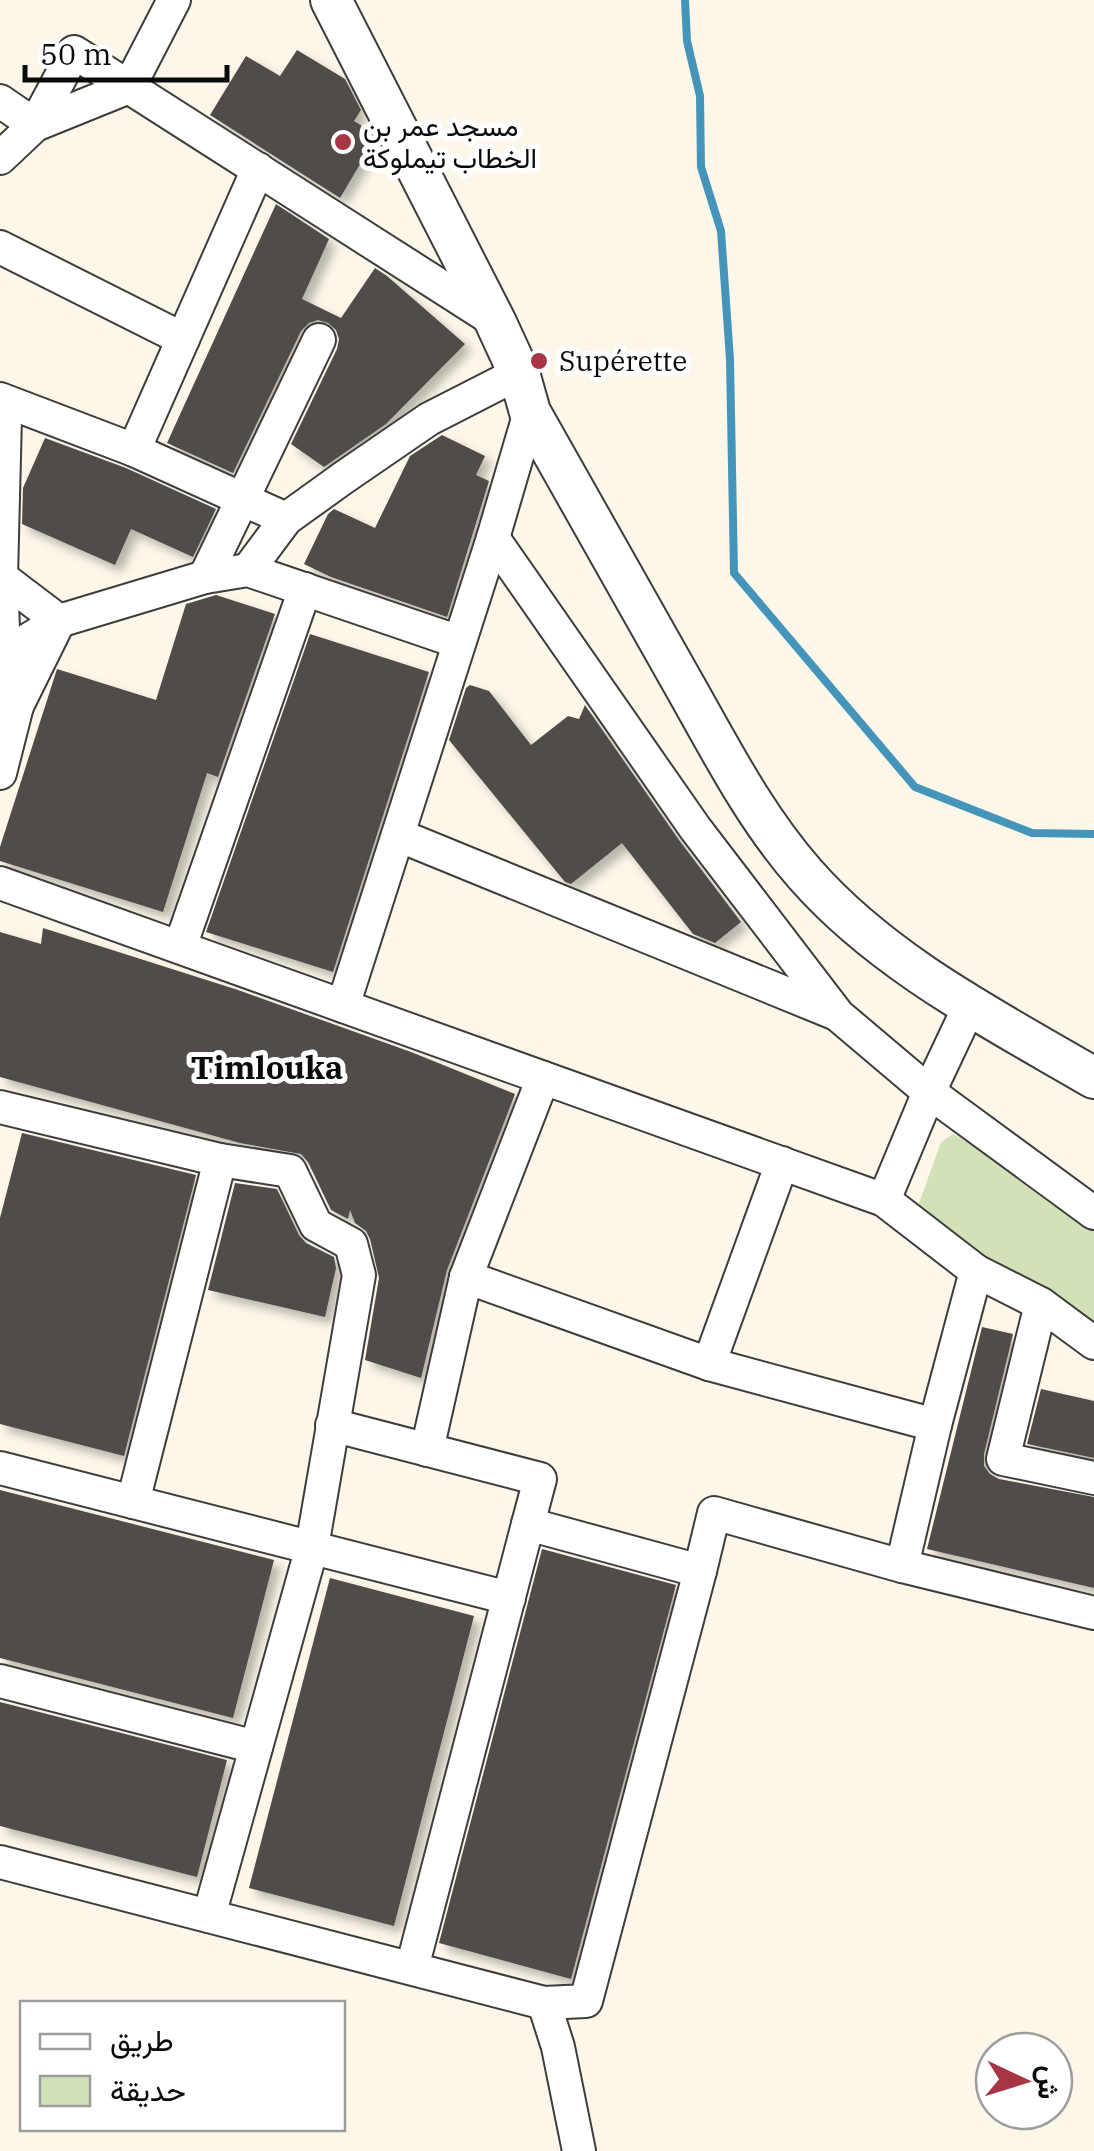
<svg xmlns="http://www.w3.org/2000/svg" width="1094" height="2151" viewBox="0 0 1094 2151" font-family="'IBM Plex Serif',Vazirmatn,serif">
	<defs>
		<filter id="shadow"><feDropShadow dx="7" dy="7" stdDeviation="5" flood-color="#0004"/></filter>
	</defs>
	<rect width="100%" height="100%" fill="#fcf7e9"/>
	<!-- green -->
	<path fill="#d1e1b8" d="M953,1134L1032,1179L1094,1227V1330L923,1220L917,1209L941,1142Z"/>
	<g fill="none" stroke-linecap="round" stroke-linejoin="round">
		<!-- stream -->
		<path stroke="#4595bb" stroke-width="8" d="M685,0L687,41L700,96L701,167L721,231L730,359L734,573L915,787L1032,833L1094,834"/>
	</g>
	<!-- building -->
	<g fill="#514b48" filter="url(#shadow)">
		<path d="M297,50L345,79L361,110L354,121L372,132L375,139L340,198L210,115L246,56L280,76Z"/>
		<path d="M276,204L329,239L302,299L341,318L375,268L387,276L465,344L386,424L324,467L291,444L337,349L339,339L336,330L328,323L318,320L309,323L301,331L233,473L167,443Z"/>
		<path d="M442,435L485,456L476,475L489,481L447,617L331,577L304,564L328,514L334,509L375,528L410,456Z"/>
		<path d="M45,438L126,468L216,509L193,557L131,529L115,565L22,524L23,488Z"/>
		<path d="M216,595L275,614L218,777L207,773L163,912L0,861V847L57,669L156,700L186,604Z"/>
		<path d="M310,634L429,672L333,972L206,932Z"/>
		<path d="M470,685L489,691L531,745L568,716L579,719L585,705L679,840L741,922L715,943L693,934L622,843L571,884L565,882L449,740L466,688Z"/>
		<path d="M43,928L238,990L411,1052L515,1094L447,1270L421,1378L365,1360L379,1278L370,1239L366,1231L355,1223L350,1210L348,1219L331,1210L308,1162L301,1154L240,1143L0,1077V932L41,944Z"/>
		<path d="M22,1133L196,1175L124,1456L0,1424V1218Z"/>
		<path d="M235,1183L277,1189L299,1235L306,1243L334,1257L336,1268L325,1317L208,1290Z"/>
		<path d="M982,1327L1013,1334L984,1454V1466L990,1474L999,1479L1094,1497V1588L927,1549Z"/>
		<path d="M1041,1389L1094,1401V1458L1027,1444Z"/>
		<path d="M0,1490L274,1560L233,1718L0,1658Z"/>
		<path d="M542,1549L676,1585L571,1979L439,1943Z"/>
		<path d="M330,1578L474,1616L394,1926L249,1888Z"/>
		<path d="M0,1702L227,1760L197,1877L0,1826Z"/>
	</g>
	<g fill="none" stroke-linecap="round" stroke-linejoin="round">
		<defs>
			<g id="minor">
				<path d="M0,101L35,125L74,52L495,321"/>
				<path d="M0,158L35,125L129,87L174,0"/>
				<path d="M0,247L183,339"/>
				<path d="M0,399L134,450L286,519"/>
				<path d="M0,400L5,416L1,577L4,654L17,706L0,773"/>
				<path d="M134,450L258,169"/>
				<path d="M493,538L695,828L838,1015L929,1092L1094,1213"/>
				<path d="M248,570L286,519L343,478L429,419L519,373"/>
				<path d="M205,577L319,340"/>
				<path d="M0,579L1,577L59,621L17,706L9,704"/>
				<path d="M0,657L59,621L205,577L248,570L459,642"/>
				<path d="M398,835L834,1013"/>
				<path d="M0,883L884,1200L976,1271L1041,1304L1094,1343"/>
				<path d="M180,947L305,589"/>
				<path d="M343,1006L493,538L530,412"/>
				<path d="M0,1107L220,1160L290,1171L316,1225L351,1244L359,1275L312,1547L209,1916"/>
				<path d="M884,1200L929,1092L970,1005"/>
				<path d="M466,1277L709,1364L782,1163"/>
				<path d="M1041,1304L1003,1459L1094,1478"/>
				<path d="M709,1364L935,1425"/>
				<path d="M427,1450L466,1277L543,1078"/>
				<path d="M0,1468L509,1598"/>
				<path d="M133,1502L220,1160"/>
				<path d="M902,1566L1094,1613"/>
				<path d="M700,1571L714,1513L902,1566L935,1425L976,1271"/>
				<path d="M0,1681L256,1747"/>
				<path d="M0,1862L544,2003L586,2001L700,1571L528,1524L540,1479L332,1425"/>
				<path d="M412,1968L528,1524"/>
				<path d="M544,2003L558,2047L579,2151"/>
			</g>
			<path id="tertiary" d="M331,0L495,321L519,373L530,412C581,502 632,592 683,683C720,748 754,816 805,874C883,963 993,1019 1094,1078"/>
		</defs>
		<!-- minor casing -->
		<use href="#minor" stroke="#3d3d3d" stroke-width="36"/>
		<!-- tertiary casing -->
		<use href="#tertiary" stroke="#3d3d3d" stroke-width="44"/>
		<!-- minor -->
		<use href="#minor" stroke="#fff" stroke-width="32"/>
		<!-- tertiary -->
		<use href="#tertiary" stroke="#fff" stroke-width="40"/>
	</g>
	<!-- markers -->
	<g fill="#a73543" stroke="#fff" stroke-width="4">
		<circle cx="343" cy="142" r="10"/>
		<circle cx="539" cy="361" r="10"/>
	</g>
	<g text-anchor="middle" stroke-width="10" stroke-linejoin="round" paint-order="stroke">
		<!-- poi labels -->
		<g font-size="28" fill="#0a0a0a" stroke="#fff" text-anchor="start">
			<text x="363" y="136">مسجد عمر بن<tspan x="363" dy="32">الخطاب تيملوكة</tspan></text>
			<text x="559" y="371">Supérette</text>
		</g>
		<!-- quarter labels -->
		<g font-size="32" font-weight="bold" fill="#0a0a0a" stroke="#fff">
			<text x="267" y="1079">Timlouka</text>
		</g>
	</g>
	<!-- legend -->
	<rect x="20" y="2001" width="325" height="130" fill="#ffffff" stroke="#9d9d9d" stroke-width="2.5"/>
	<rect x="40" y="2034" width="50" height="15" fill="#ffffff" stroke="#9d9d9d" stroke-width="2.5"/>
	<text x="110" y="2051" font-size="30" fill="#0a0a0a">طريق</text>
	<rect x="40" y="2076" width="50" height="30" fill="#d1e1b8" stroke="#9d9d9d" stroke-width="2.5"/>
	<text x="110" y="2101" font-size="30" fill="#0a0a0a">حديقة</text>
	<!-- north arrow -->
	<g transform="translate(1024 2081) rotate(94)"><circle r="48" fill="#ffffff" stroke="#9d9d9d" stroke-width="2.5"/>
	<path d="M0-8L18 38L0 25L-18 38Z" fill="#a73543"/>
	<text y="-15" font-size="28" font-weight="bold" text-anchor="middle" fill="#0a0a0a">ش</text>
	</g>
	<!-- scale -->
	<path d="M25 65v15h202v-15" fill="none" stroke="#0a0a0a" stroke-width="5"/>
	<text x="40" y="65" font-size="30" fill="#0a0a0a" stroke="#ffffff" stroke-width="8" paint-order="stroke">50 m</text>
</svg>
